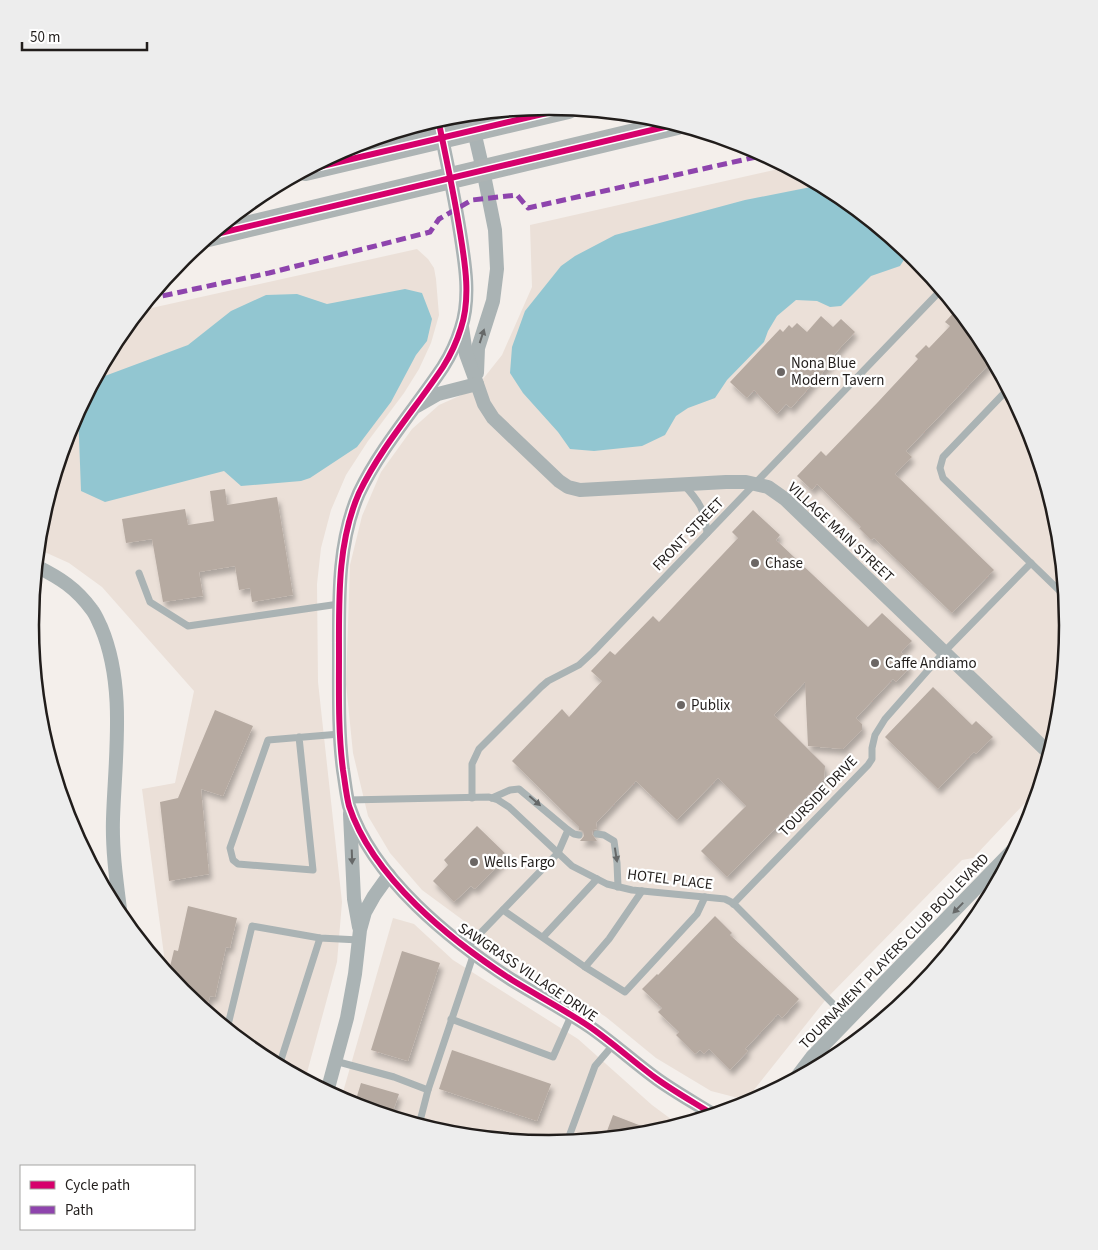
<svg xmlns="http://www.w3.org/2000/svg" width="1098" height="1250" viewBox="0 0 1098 1250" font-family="'Source Sans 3',sans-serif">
	<defs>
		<filter id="shadow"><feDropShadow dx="3" dy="5.5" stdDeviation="2.5" flood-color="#0004"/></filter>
	</defs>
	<rect width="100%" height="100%" fill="#f4efeb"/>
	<!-- built -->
	<g fill="#ebe0d8">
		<path d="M787,167L838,194L916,258L981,337L1029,427L1041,467L1058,524L1068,625L1058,727L1039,788L973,858L962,860L827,998L746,1100L711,1091L656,1058L606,1017L513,957L422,890L390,853L368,816L353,753L346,684L350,565L362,516L381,472L412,429L439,405L475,389L502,355L532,287L530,225Z"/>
		<path d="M417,249L428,259L434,268L436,279L439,315L431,343L419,369L404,393L368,441L346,475L331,510L321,548L317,584L318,682L342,902L337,962L305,1080L260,1056L182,992L161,966L164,955L142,789L175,783L194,691L102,587L69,563L38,549L40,523L70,426L118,336L138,311Z"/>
		<path d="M393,918L414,924L453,960L578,1039L652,1105L679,1125L650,1134L549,1144L447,1134L350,1104L341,1099Z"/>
	</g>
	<!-- water -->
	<g fill="#92c6d1">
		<path d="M821,185L838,194L909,252L900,266L871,276L841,306L830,307L817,301L796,300L777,316L768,331L764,342L727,380L715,398L688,408L676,416L665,435L642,446L594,451L570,449L558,432L523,393L510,373L512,347L525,311L561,266L575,256L615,235L745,200Z"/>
		<path d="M405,289L422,293L432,319L427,341L416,355L391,402L357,447L310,478L301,481L241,486L224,471L105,502L81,491L78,410L94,380L188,345L231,311L266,295L297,294L327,304Z"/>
	</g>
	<!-- building -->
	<g fill="#b6aaa1" filter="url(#shadow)">
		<path d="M957,309L981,337L993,360L906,451L912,457L895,474L994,570L952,613L874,538L871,540L859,528L861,527L817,484L812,490L797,476L821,451L826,456L878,402L918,359L915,356L926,345L929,348L950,326L945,322Z"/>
		<path d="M821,316L833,327L841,319L855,332L829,360L832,362L791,408L786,404L777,414L754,390L747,398L730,382L780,329L783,332L789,325L792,328L797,323L807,332Z"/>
		<path d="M225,489L227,505L277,497L293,595L252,602L250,588L239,590L235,566L199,572L203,596L163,602L152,539L126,543L122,519L185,509L188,525L214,521L210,491Z"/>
		<path d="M753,510L780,535L776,540L868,627L882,613L912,641L901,652L908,659L905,662L910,667L896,682L893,679L856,718L862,724V730L843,749L808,746L805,682L774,715L825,766L824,779L727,877L701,851L746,806L718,778L677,820L636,781L596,823L597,829L593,830L592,834L597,841H580L584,836L583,831L579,830V827L512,761L562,709L569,717L602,681L591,671L610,651L615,655L653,616L659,622L738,538L732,532Z"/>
		<path d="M933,687L972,725L976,721L993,737L976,754L974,752L938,789L885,737Z"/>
		<path d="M215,710L253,726L223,796L201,789L209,874L169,881L160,802L178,798Z"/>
		<path d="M477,826L508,856L475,889L471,886L454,902L433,881L448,865L444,860Z"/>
		<path d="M188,906L237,918L230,948L226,947L215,997L210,996L206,1012L182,992L168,975L174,950L178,951Z"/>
		<path d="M715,916L732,933L730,935L799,999L782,1018L778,1014L745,1049L748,1051L730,1070L709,1049L704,1054L700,1050L695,1054L676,1035L679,1032L658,1012L662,1008L642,989L657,974L658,975Z"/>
		<path d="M402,951L440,963L408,1061L371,1050Z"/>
		<path d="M452,1050L551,1084L537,1121L439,1089Z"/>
		<path d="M361,1083L399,1094L391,1117L354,1106Z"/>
		<path d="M613,1115L657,1132L604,1139Z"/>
	</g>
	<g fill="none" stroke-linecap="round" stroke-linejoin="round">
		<!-- lane -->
		<g stroke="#aab3b4" stroke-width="7">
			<path d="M1008,389L943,457L940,468L943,478L1065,596"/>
			<path d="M683,484C699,501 705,510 707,533"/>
			<path d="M139,573L150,602L188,626L339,604"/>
			<path d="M299,737L313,870L238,864L233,860L230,848L268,740L340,734"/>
			<path d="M472,798V764L479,749L541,687L548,681L579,665L593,652L942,289"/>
			<path d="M348,800L489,797L498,800L509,807L572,866L607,884L632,890L725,899L733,903L849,1020"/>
			<path d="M568,830L574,834L579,835"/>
			<path d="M597,834L604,835L614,841L617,863L618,887"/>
			<path d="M642,891L609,939L585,967L625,992L697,914L705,897"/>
			<path d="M733,904L868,765L872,759V748L875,735L885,719L944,652L1031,563"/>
			<path d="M503,910L585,967"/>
			<path d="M543,937L597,879"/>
			<path d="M466,948L558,853L568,830L519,789L510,790L492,798"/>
			<path d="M451,1019L553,1057L571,1016"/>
			<path d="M227,1029L252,926L320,938L359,940"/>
			<path d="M335,1061L394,1077L428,1090L419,1125"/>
			<path d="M279,1066L320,938"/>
			<path d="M428,1090L474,953"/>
			<path d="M567,1142L595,1066L613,1045"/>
		</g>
		<!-- street -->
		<g stroke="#aab3b4" stroke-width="14">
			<path d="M470,114L483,170L495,230L497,269L493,301L478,348L477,373"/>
			<path d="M438,119C446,157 454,194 460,232C465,263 471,298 461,328C457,341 450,356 443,367C415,409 381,447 359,493C337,543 339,601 339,655C339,693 338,732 343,770C345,782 346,794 349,806C373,878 450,940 512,980C538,996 565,1010 590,1027C613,1043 635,1063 657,1079C675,1092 695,1103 714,1115"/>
			<path d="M462,327L466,354L477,384L484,404L493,418L559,481L568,487L580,490L726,482H746L768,487L785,499L1050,754"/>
			<path d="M417,406L438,394L477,384"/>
			<path d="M36,566C60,578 76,588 92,610C96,615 98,621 101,627C126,686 115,756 113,819C112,852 117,885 121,917"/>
			<path d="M350,814L354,899L359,927"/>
			<path d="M796,1078L812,1057L1016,847"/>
			<path d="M327,1092L347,1018L355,974L360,930L365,912L374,896L389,875"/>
		</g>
		<!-- primary -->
		<g stroke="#adb4b4" stroke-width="22">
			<path d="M305,170L568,108"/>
			<path d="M208,236L677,124"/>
		</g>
		<!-- quiet -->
		<path stroke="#8e44ad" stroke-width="5" stroke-dasharray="10 5" stroke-linecap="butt" d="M148,299L269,273L430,232L439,219L472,200L517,195L528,208L765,155"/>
		<defs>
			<g id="cycleway">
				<path d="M438,119C446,157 454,194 460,232C465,263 471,298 461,328C457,341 450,356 443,367C415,409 381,447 359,493C337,543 339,601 339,655C339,693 338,732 343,770C345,782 346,794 349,806C373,878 450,940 512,980C538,996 565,1010 590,1027C613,1043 635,1063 657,1079C675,1092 695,1103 714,1115"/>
				<path d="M305,170L568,108"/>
				<path d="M208,236L677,124"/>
			</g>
		</defs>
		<!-- cycleway casing -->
		<use href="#cycleway" stroke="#fff" stroke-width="9"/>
		<!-- cycleway -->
		<use href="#cycleway" stroke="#d6006c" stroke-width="6"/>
	</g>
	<!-- one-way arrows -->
	<defs><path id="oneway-solid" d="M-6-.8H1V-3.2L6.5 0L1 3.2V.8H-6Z" transform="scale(1.25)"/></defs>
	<g fill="#666868">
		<use href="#oneway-solid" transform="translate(482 336) rotate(-72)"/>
		<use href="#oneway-solid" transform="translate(535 801) rotate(41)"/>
		<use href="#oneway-solid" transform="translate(616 855) rotate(81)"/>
		<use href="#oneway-solid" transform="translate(352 857) rotate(88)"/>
		<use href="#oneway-solid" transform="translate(958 908) rotate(134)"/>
	</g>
	<!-- markers -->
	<g fill="#6b6664" stroke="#fff" stroke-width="2">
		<circle cx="781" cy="372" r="5"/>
		<circle cx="755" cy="563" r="5"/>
		<circle cx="875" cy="663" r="5"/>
		<circle cx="681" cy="705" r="5"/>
		<circle cx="474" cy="862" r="5"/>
	</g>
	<g text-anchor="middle" stroke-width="4.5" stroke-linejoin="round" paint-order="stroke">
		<!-- poi labels -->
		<g font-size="15" fill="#211d1b" stroke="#fff" text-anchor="start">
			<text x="791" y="368">Nona Blue<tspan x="791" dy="17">Modern Tavern</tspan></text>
			<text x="765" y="568">Chase</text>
			<text x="885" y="668">Caffe Andiamo</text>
			<text x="691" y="710">Publix</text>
			<text x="484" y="867">Wells Fargo</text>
		</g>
		<!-- street labels -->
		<g font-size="15" fill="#211d1b" stroke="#fff">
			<text transform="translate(841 532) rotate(43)" y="5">VILLAGE MAIN STREET</text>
			<text transform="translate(688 534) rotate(-46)" y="5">FRONT STREET</text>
			<text transform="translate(818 796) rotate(-46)" y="5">TOURSIDE DRIVE</text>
			<text transform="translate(670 879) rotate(7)" y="5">HOTEL PLACE</text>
			<text transform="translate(894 951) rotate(-46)" y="5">TOURNAMENT PLAYERS CLUB BOULEVARD</text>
			<text transform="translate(528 972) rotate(34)" y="5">SAWGRASS VILLAGE DRIVE</text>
		</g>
	</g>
	<!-- crop -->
	<path d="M0 0H1098V1250H0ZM39 625a510 510 0 1 1 1020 0a510 510 0 1 1-1020 0Z" fill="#ededed" fill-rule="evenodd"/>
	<path fill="none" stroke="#211d1b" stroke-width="2.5" d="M39 625a510 510 0 1 1 1020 0a510 510 0 1 1-1020 0Z"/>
	<!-- legend -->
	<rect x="20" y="1165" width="175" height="65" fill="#ffffff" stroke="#a6a5a4"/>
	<rect x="30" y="1181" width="25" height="8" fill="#d6006c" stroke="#a6a5a4"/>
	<text x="65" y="1190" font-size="15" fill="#211d1b">Cycle path</text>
	<rect x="30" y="1206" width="25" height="8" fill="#8e44ad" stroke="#a6a5a4"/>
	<text x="65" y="1215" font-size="15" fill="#211d1b">Path</text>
	<!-- scale -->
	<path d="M22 42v8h125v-8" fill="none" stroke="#211d1b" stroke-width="2.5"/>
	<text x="30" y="42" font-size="15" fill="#211d1b" stroke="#ffffff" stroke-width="4" paint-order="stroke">50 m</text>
</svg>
